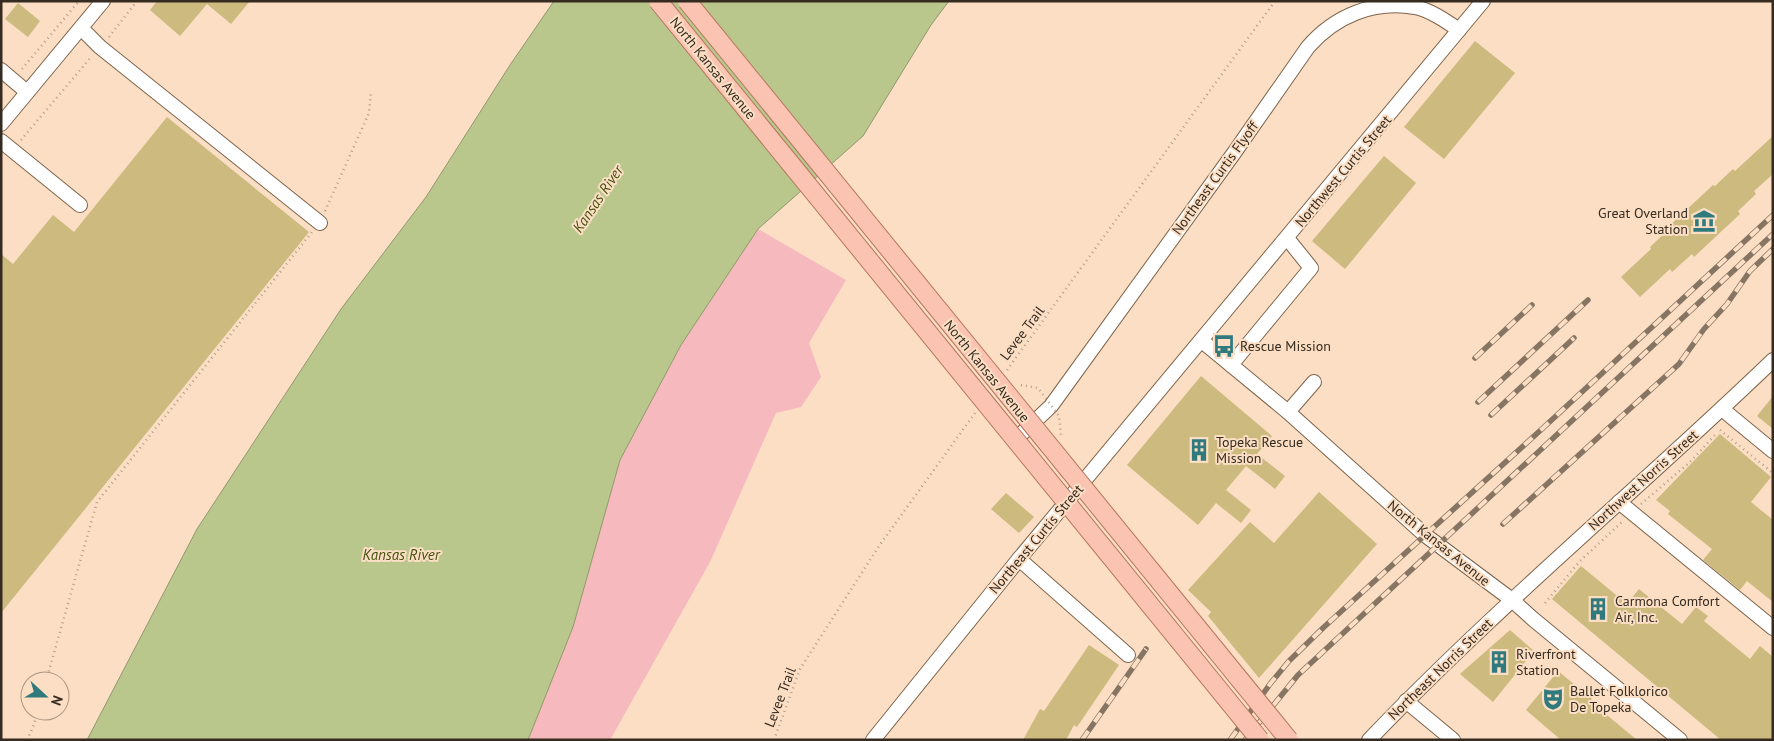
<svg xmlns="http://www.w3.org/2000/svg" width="1774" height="741" viewBox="0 0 1774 741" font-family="'PT Sans',sans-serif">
	<rect width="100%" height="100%" fill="#fbdec3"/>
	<!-- green -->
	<path fill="#f5b9be" d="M758,229L846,280L809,343L821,377L801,407L776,413L710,562L610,740H528L573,627L620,460L681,345Z"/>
	<!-- water -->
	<path fill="#b9c78d" stroke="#92986c" d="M554,1H949L931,25L863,136L758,229L681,345L620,460L573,627L528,740H87L197,529L341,309L426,197L510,65Z"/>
	<!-- building -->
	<g fill="#ccba7f">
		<path d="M157,1H250L231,24L207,4L180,36L150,10Z"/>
		<path d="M18,3L40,21L28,37L5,19Z"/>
		<path d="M1475,41L1515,73L1444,159L1404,127Z"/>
		<path d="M167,117L309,232L1,613V254L13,264L53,215L74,232Z"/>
		<path d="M1773,136V174L1754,191L1756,194L1738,211L1740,214L1694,257L1692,254L1672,272L1670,269L1640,297L1621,277L1651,249L1650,247L1668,230L1667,228L1713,185L1715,186L1733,169L1735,171Z"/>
		<path d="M1384,156L1416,183L1345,269L1312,241Z"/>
		<path d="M1201,376L1272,436L1257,454L1285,476L1275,489L1246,466L1226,490L1251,510L1241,523L1216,503L1198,525L1127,465Z"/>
		<path d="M1773,396V429L1757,416Z"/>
		<path d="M1720,434L1771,477L1751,502L1773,520V602L1747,581L1740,590L1703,560L1712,549L1668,514L1670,511L1656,500Z"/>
		<path d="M1319,492L1377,544L1259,678L1208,616L1211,612L1188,590L1250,522L1274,543Z"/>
		<path d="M1006,493L1034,517L1019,533L991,509Z"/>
		<path d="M1581,566L1627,604L1639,589L1682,624L1696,607L1708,616L1704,621L1750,659L1760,646L1773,657V740H1721L1552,599Z"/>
		<path d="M1510,630L1534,651L1493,702L1460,674Z"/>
		<path d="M1089,645L1119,665L1077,727L1074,725L1066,740H1023L1040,709L1044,711Z"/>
		<path d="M1558,671L1592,699L1591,700L1602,711L1637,740H1561L1526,710Z"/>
	</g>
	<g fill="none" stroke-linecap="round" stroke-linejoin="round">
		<defs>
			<g id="minor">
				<path d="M81,28L100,47L320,223"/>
				<path d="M1,70L27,92"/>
				<path d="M1,124L103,1"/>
				<path d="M1,141L80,205"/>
				<path d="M1202,341L1288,412L1425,535L1512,600L1533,619L1680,740"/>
				<path d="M1231,365L1311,268L1287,238"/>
				<path d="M1722,409L1773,451"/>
				<path d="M1288,412L1314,382"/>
				<path d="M1015,440L1051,406L1234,153L1308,47C1335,16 1373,0 1415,7C1430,10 1446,21 1459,30"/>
				<path d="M1619,502L1773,628"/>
				<path d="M1019,559L1128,655"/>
				<path d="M1406,701L1453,740"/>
				<path d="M873,740L1019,559L1483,1"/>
				<path d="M1369,740C1497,606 1640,488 1773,360"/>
			</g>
		</defs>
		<!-- minor casing -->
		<use href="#minor" stroke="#7e654c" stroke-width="16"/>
		<!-- path -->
		<g stroke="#b49e88" stroke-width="2.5" stroke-dasharray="1 4" stroke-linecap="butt">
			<path d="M109,37L137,1"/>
			<path d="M22,69L79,1"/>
			<path d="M21,140L92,56"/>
			<path d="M325,211L369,113L371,91"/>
			<path d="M1007,370L1275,1"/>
			<path d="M1720,430L1773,473"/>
			<path d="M1641,504L1690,462L1716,434"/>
			<path d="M1545,603L1580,561L1623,521"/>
			<path d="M46,681L97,502L312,232"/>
			<path d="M27,740L33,727L38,711"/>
			<path d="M774,740L800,669L879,546L975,413"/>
		</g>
		<!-- minor -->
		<use href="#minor" stroke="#fff" stroke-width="14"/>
		<defs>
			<g id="rail">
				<path d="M1475,358L1532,305"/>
				<path d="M1478,402L1588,300"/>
				<path d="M1491,415L1574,338"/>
				<path d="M1503,524L1679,364L1704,329L1727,304L1750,271L1773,249"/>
				<path d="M1082,740L1146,649"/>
				<path d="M1230,740L1270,684L1289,661L1324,627L1543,428L1773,215"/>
				<path d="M1245,740L1298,675L1773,234"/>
			</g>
		</defs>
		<!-- rail casing -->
		<use href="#rail" stroke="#877563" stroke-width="5.5"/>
		<!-- rail -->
		<use href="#rail" stroke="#fbdec3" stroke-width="4" stroke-dasharray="11" stroke-linecap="butt"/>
		<defs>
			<g id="major-bridge">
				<path d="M658,1L1260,740"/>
				<path d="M687,1L1289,740"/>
			</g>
		</defs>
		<!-- major-bridge casing -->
		<use href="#major-bridge" stroke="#b5755d" stroke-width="20" stroke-linecap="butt"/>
		<!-- path-bridge -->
		<path stroke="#b49e88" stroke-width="2.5" stroke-dasharray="1 4" stroke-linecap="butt" d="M1021,385L1038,388L1059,416L1061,435"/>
		<!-- major-bridge -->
		<use href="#major-bridge" stroke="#fbc4b2" stroke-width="18"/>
	</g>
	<!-- icons -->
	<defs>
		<symbol id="museum-bare" viewBox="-9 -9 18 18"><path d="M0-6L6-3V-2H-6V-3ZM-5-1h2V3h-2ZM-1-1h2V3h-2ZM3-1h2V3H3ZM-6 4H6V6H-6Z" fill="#307a7d" stroke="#fbdec3" stroke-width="2.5" paint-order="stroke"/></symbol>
		<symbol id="bus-bare" viewBox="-9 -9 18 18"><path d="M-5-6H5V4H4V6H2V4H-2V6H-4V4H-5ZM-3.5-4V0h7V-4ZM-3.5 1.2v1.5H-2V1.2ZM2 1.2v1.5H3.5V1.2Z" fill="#307a7d" stroke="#fbdec3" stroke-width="2.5" paint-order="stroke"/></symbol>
		<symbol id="building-bare" viewBox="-9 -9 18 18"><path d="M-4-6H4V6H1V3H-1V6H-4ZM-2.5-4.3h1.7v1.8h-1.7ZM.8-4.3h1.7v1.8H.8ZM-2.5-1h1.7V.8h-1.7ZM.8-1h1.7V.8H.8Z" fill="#307a7d" stroke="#fbdec3" stroke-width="2.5" paint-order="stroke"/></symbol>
		<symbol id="theatre-bare" viewBox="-9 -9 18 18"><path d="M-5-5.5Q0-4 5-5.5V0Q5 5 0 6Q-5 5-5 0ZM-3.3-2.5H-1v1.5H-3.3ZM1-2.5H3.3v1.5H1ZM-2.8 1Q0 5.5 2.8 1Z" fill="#307a7d" stroke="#fbdec3" stroke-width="2.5" paint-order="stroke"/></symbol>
	</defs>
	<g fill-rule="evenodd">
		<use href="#museum-bare" x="1688" y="205" width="32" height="32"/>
		<use href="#bus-bare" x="1208" y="330" width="32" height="32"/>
		<use href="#building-bare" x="1183" y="434" width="32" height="32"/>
		<use href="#building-bare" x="1582" y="593" width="32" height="32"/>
		<use href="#building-bare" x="1483" y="646" width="32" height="32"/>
		<use href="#theatre-bare" x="1537" y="683" width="32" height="32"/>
	</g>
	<g text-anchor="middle" stroke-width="4" stroke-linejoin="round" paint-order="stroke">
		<!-- street labels -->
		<g font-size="14" fill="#362b20" stroke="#fbdec3">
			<text transform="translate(713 68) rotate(51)" y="5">North Kansas Avenue</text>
			<text transform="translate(1343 171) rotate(-50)" y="5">Northwest Curtis Street</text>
			<text transform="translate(1215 178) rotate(-54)" y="5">Northeast Curtis Flyoff</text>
			<text transform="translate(1022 333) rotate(-53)" y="5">Levee Trail</text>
			<text transform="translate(987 371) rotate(51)" y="5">North Kansas Avenue</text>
			<text transform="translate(1643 480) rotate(-42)" y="5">Northwest Norris Street</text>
			<text transform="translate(1036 539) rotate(-50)" y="5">Northeast Curtis Street</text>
			<text transform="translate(1439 543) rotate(39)" y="5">North Kansas Avenue</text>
			<text transform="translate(1440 669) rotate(-44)" y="5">Northeast Norris Street</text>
			<text transform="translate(780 697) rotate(-69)" y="5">Levee Trail</text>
		</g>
		<!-- poi labels -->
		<g font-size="14" fill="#362b20" stroke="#fbdec3" text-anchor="start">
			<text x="1688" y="218" text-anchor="end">Great Overland<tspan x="1688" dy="16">Station</tspan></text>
			<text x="1240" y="351">Rescue Mission</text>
			<text x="1216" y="447">Topeka Rescue<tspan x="1216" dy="16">Mission</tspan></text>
			<text x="1615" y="606">Carmona Comfort<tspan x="1615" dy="16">Air, Inc.</tspan></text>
			<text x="1516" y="659">Riverfront<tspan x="1516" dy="16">Station</tspan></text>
			<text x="1570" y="696">Ballet Folklorico<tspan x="1570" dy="16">De Topeka</tspan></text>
		</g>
		<!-- water labels -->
		<g font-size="15" font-style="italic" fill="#465210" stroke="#fbdec3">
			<text transform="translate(598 199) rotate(-56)" y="5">Kansas River</text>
			<text x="401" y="560">Kansas River</text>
		</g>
	</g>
	<!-- border -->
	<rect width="1774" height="741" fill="none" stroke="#362b20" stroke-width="5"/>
	<!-- north arrow -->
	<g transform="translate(45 696) rotate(111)"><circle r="24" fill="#fbdec3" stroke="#ac9682"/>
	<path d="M0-4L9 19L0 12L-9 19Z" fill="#307a7d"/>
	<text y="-8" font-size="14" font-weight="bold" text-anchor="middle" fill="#362b20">N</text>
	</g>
</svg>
